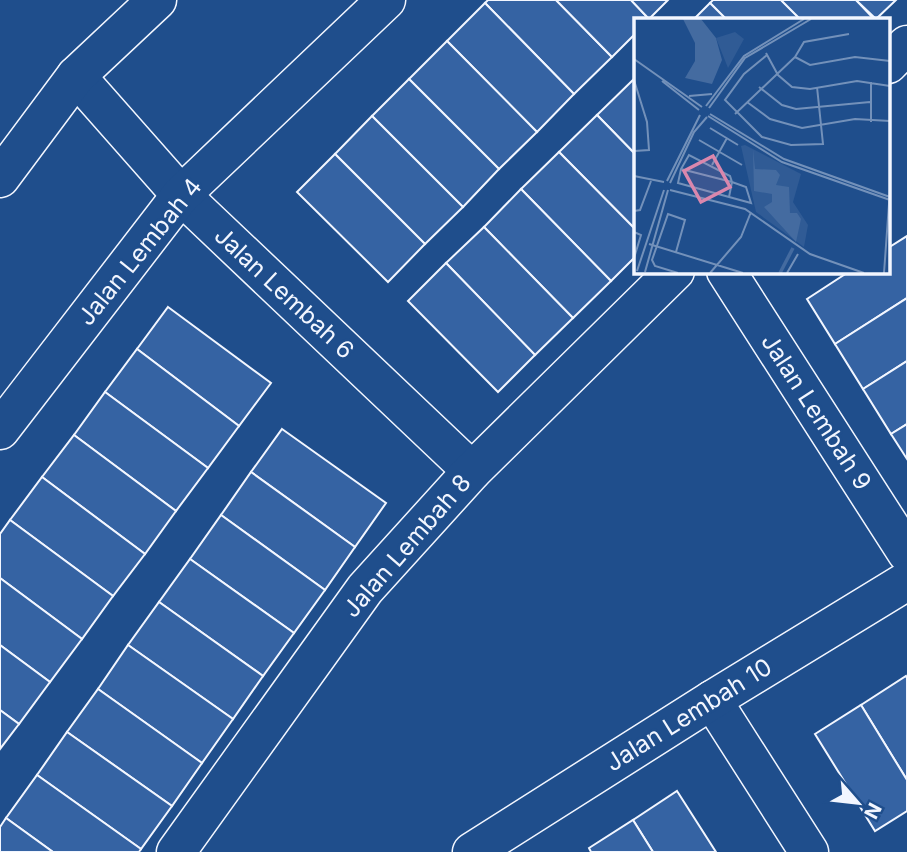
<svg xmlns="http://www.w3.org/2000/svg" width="907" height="852" viewBox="0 0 907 852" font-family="Inter,sans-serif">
	<rect width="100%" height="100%" fill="#1f4e8c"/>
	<!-- building -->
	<g fill="#3563a3" stroke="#f2f6ff" stroke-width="2">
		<path d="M488,0H556L612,57L574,94L485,3Z"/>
		<path d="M556,0H631L649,19H636V33L612,57Z"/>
		<path d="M631,0H668L649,19Z"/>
		<path d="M713,0H781L800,19H726L710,3Z"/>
		<path d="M781,0H856L874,19H800Z"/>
		<path d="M856,0H896L876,19Z"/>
		<path d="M485,3L574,94L537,132L447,41Z"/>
		<path d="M710,3L726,19H694Z"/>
		<path d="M447,41L537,132L499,169L409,79Z"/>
		<path d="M635,78L636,79V155L597,115Z"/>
		<path d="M409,79L499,169L463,207L372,116Z"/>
		<path d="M597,115L636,155V230L559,152Z"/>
		<path d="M372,116L463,207L425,244L335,154Z"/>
		<path d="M559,152L636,230V256L611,281L521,189Z"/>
		<path d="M335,154L425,244L388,282L297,192Z"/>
		<path d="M521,189L611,281L573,318L484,227Z"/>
		<path d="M484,227L573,318L535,355L446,263Z"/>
		<path d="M907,236V298L835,344L807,299L850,271H888V248Z"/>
		<path d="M446,263L535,355L498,392L408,301Z"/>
		<path d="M907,298V361L863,389L835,344Z"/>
		<path d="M168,307L271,383L239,426L137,349Z"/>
		<path d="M137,349L239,426L208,468L105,392Z"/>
		<path d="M907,361V424L891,434L863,389Z"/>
		<path d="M105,392L208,468L176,511L74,435Z"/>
		<path d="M907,424V459L891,434Z"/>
		<path d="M282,429L386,503L355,547L251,472Z"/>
		<path d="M74,435L176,511L145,554L42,477Z"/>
		<path d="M251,472L355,547L325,590L221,515Z"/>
		<path d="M42,477L145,554L113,596L10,520Z"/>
		<path d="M221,515L325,590L294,633L190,559Z"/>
		<path d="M10,520L113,596L82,639L0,578V534Z"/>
		<path d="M190,559L294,633L263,676L159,602Z"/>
		<path d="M0,578L82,639L50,682L0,645Z"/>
		<path d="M159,602L263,676L233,719L128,645Z"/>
		<path d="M0,645L50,682L19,724L0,710Z"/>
		<path d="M128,645L233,719L202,763L98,689Z"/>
		<path d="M906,676L907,678V780L861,705Z"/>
		<path d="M98,689L202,763L172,806L67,732Z"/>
		<path d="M861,705L907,780V811L875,831L815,734Z"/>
		<path d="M0,710L19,724L0,749Z"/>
		<path d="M67,732L172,806L141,849L37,775Z"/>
		<path d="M37,775L141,849L139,852H53L6,818Z"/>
		<path d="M677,791L716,852H653L633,820Z"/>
		<path d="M6,818L53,852H0V827Z"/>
		<path d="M633,820L653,852H591L589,848Z"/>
	</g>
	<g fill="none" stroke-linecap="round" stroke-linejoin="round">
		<defs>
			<g id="minor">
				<path d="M888,64L907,45"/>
				<path d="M76,76L181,195L472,471"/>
				<path d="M726,271L907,553"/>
				<path d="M0,430L181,195L386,0"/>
				<path d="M712,700L809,852"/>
				<path d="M176,852L365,589L472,471L675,271"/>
				<path d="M472,852L712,700L907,581"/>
			</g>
			<path id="tertiary" d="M0,178L76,76L157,0"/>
		</defs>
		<!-- minor casing -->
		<use href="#minor" stroke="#f2f6ff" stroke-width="41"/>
		<!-- tertiary casing -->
		<use href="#tertiary" stroke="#f2f6ff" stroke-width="41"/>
		<!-- minor -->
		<use href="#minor" stroke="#1f4e8c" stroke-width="38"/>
		<!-- tertiary -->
		<use href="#tertiary" stroke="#1f4e8c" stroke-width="38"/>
	</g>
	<g text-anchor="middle" stroke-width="5" stroke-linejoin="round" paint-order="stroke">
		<!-- street labels -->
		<g font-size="24" fill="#f2f6ff" stroke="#1f4e8c">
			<text transform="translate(140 252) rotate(-51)" y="8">Jalan Lembah 4</text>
			<text transform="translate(284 293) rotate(43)" y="8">Jalan Lembah 6</text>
			<text transform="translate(816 412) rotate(57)" y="8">Jalan Lembah 9</text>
			<text transform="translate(407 546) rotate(-49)" y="8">Jalan Lembah 8</text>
			<text transform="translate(689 715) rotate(-32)" y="8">Jalan Lembah 10</text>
		</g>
	</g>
	<!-- overview -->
	<g transform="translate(634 18)">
		<rect width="256" height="256" fill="#1f4e8c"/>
		<path d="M101,14L110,21L94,50L82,20ZM111,127L167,156L159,184L174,207L170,229L122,194L107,128Z" fill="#305b95"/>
		<path d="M49,1H67L82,20L88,42L78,66L51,60L61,43V25ZM119,131L121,151L142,152L146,157L142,167L155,169L156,195H163L167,201L162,224L130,189L138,184V176L120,173Z" fill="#446ba0"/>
		<path fill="none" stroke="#446ba0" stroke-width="3.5" d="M146,255L159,230"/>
		<path fill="none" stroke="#7391ba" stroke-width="2" d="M132,35L144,57L158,69L176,71L223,63L256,68M133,37L110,56L91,82L128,119L157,127L189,126L183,69M161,39L176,47L221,39L256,43M161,39L170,24L215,16M0,41L68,89M0,62L13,104L15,132L0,133M28,63L65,92M125,69L148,87L162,91L236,84M55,78L78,76M113,84L136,101L168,110L221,101L256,103M72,88L110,38L170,1M75,90L111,40L177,1M76,96L150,141L256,179M101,96L161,39M74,98L148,144L256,182M237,104V64M76,110L104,127M65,122L108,147M78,147L93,120M47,151L98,164L112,169L117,185L44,165L47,151L55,137L96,158L98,164L95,179M0,158L30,164M33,163L66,97M36,165L60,114L73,99M36,172L111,191L176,236L230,255M0,193L6,192L17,163M256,207V253M0,214L7,217L0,240M15,226L109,255M42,234L51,202L34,196L18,242L21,248L44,255M3,253L30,172M11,254L34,172M76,255L107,219L117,194M153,255L164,236M250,255L256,172"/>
		<path fill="#da87ad" fill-opacity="0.15" stroke="#da87ad" stroke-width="3.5" d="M79,138L96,169L67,184L50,153Z"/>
		<rect width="256" height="256" fill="none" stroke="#f2f6ff" stroke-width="3.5"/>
	</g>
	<!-- north arrow -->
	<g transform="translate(858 803) rotate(118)" stroke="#1f4e8c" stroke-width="5" paint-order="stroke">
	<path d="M0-5L12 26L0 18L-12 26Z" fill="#f2f6ff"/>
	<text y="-10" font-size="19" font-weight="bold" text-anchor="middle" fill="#f2f6ff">N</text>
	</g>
</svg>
